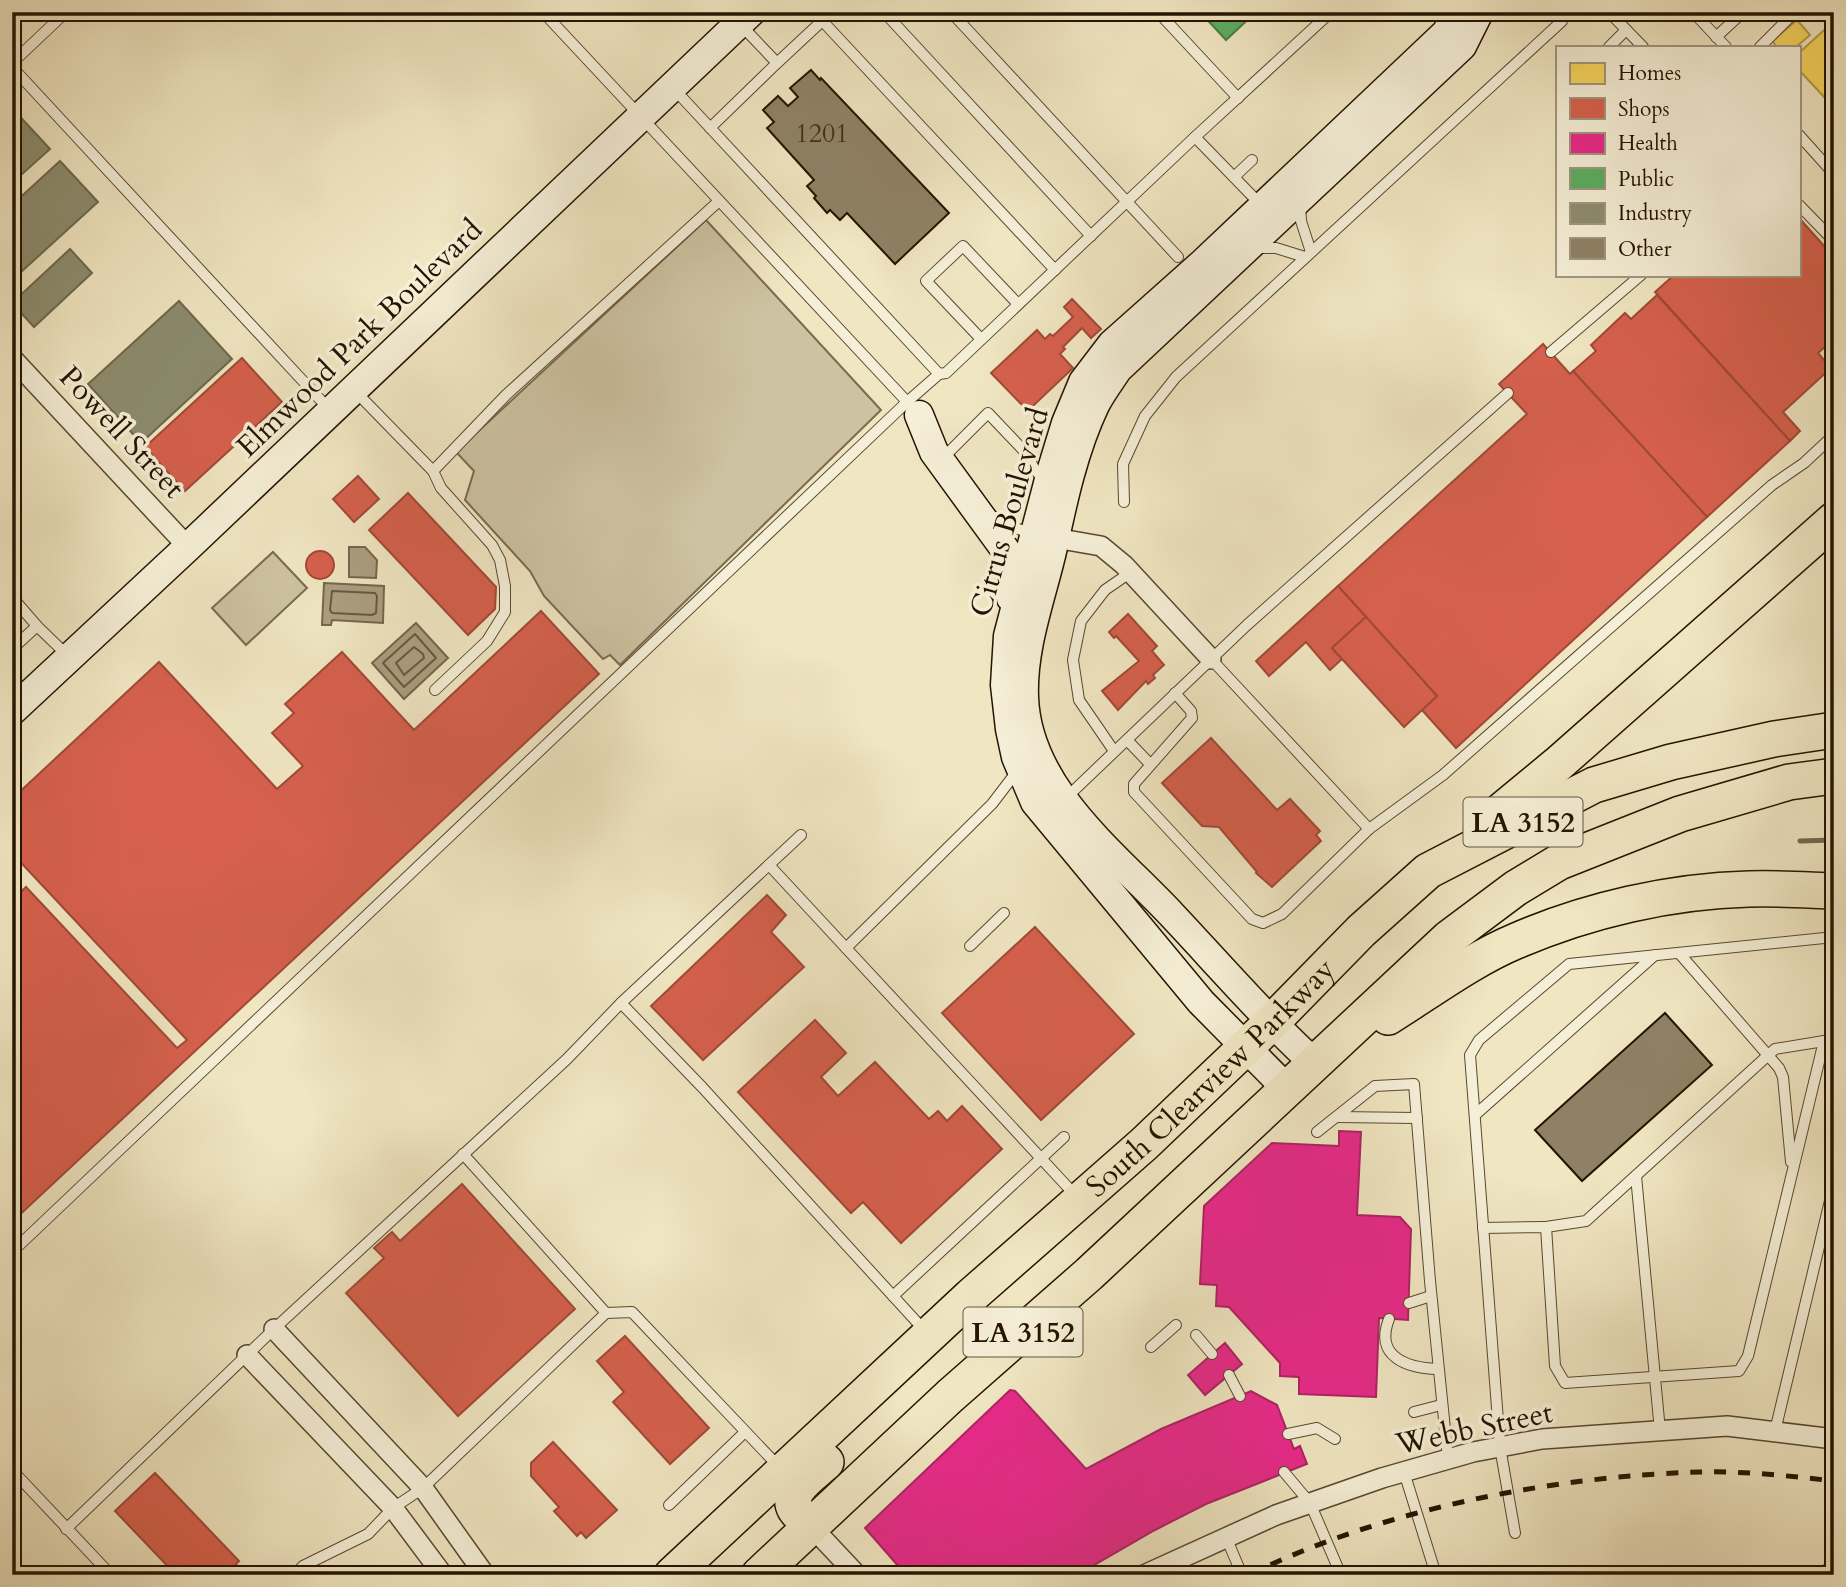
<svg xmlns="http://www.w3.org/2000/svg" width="1846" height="1587" viewBox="0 0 1846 1587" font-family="Cardo,serif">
	<rect width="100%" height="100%" fill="#f0e6c2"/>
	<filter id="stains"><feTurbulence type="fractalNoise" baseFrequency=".00286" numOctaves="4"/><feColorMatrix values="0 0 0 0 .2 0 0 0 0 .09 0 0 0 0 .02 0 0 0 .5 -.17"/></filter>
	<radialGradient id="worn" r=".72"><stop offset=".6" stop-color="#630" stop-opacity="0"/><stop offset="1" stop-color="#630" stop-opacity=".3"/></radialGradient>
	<!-- green -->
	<g fill="#cdc2a1" stroke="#796a50" stroke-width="2">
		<path d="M706,220L881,410L620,665L610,655L603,659L544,596L530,571L465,500L474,471L456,452Z"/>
		<path d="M273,552L307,588L246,645L212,608Z"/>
	</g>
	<!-- water -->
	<g fill="#ab9e80" stroke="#75664d" stroke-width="2">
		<path d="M349,547H365L377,560L376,578L349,577Z"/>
		<path d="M324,583L384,586L383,623L332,620L331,625H322Z"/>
		<path d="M416,623L448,658L404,699L372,663Z"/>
	</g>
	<!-- homes -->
	<g fill="#f6d55c" stroke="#b79b40" stroke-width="2">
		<path d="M1797,20L1810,35L1796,47H1777L1772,41Z"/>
		<path d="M1834,21V92L1826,99L1799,70V53Z"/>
	</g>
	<!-- shops -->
	<g fill="#d6604d" stroke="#a14936" stroke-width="2">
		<path d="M1799,218L1834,257V339L1818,353L1831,368L1783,412L1800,431L1790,441L1655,292L1674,275H1799Z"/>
		<path d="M1657,295L1790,441L1707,517L1573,371L1596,351L1591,345L1625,313L1631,319Z"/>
		<path d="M1072,299L1101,329L1091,338L1082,328L1063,347L1065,349L1060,354L1073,368L1033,406L1028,408L1023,406L991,373L1037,330L1045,339L1050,334L1053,336L1073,317L1064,307Z"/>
		<path d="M1543,344L1570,374L1573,371L1707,517L1456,748L1422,710L1437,696L1338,586L1527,414L1499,384Z"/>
		<path d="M242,358L282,402L185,491L145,447Z"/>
		<path d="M358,476L379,499L354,522L333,499Z"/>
		<path d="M408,493L496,587L495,609L468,635L369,530Z"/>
		<circle cx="320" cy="565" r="14"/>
		<path d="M1338,586L1366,617L1332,648L1342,659L1330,670L1306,642L1269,676L1256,661Z"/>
		<path d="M541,611L599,674L12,1222V900L26,887L177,1048L187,1040L12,853V799L159,662L277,789L303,766L272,733L294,713L285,704L342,652L414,730Z"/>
		<path d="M1128,614L1157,646L1152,651L1164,665L1153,675L1155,678L1148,684L1146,681L1118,710L1102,691L1139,661L1116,636L1114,638L1109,632Z"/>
		<path d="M1366,617L1437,696L1404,727L1332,648Z"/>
		<path d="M1211,738L1277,810L1290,799L1320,831L1316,835L1321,841L1272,887L1256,873L1257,872L1219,827L1202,826L1162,783Z"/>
		<path d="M767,895L786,915L771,932L804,967L703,1060L651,1006Z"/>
		<path d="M1035,927L1134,1034L1041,1120L942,1013Z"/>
		<path d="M815,1020L846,1053L821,1077L838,1096L875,1062L929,1119L938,1111L947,1121L962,1106L1002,1149L901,1243L863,1202L851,1213L738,1092Z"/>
		<path d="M462,1184L575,1309L458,1416L346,1293L384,1258L374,1248L392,1232L400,1241Z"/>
		<path d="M625,1336L709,1428L670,1464L613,1402L624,1392L597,1361Z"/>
		<path d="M553,1442L617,1510L586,1538L581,1532L577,1536L554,1511L559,1507L531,1476V1463Z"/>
		<path d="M155,1473L239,1561L230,1571L233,1575H176L115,1511Z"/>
	</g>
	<!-- health -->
	<g fill="#e7298a" stroke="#ad2261" stroke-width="2">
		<path d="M1339,1131L1361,1132L1357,1215L1400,1217L1411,1229L1408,1320L1379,1318L1376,1397L1299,1394V1377L1280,1376V1363L1229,1307L1216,1306L1217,1285L1200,1284L1204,1206L1272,1143L1339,1146Z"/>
		<path d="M1225,1343L1242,1364L1205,1395L1188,1375Z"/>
		<path d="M1010,1390L1015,1391L1086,1469L1161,1429L1251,1391L1277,1405L1294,1449L1300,1446L1307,1464L1206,1504L1155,1530L1077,1575H906L865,1528Z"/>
	</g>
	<!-- public -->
	<path fill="#5aae61" stroke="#4a8044" stroke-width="2" d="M1200,12H1256L1226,40Z"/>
	<!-- industry -->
	<g fill="#8c8c6e" stroke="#6d684d" stroke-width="2">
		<path d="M12,108L50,149L12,183Z"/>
		<path d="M60,161L98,202L21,272L12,262V205Z"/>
		<path d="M70,249L92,273L34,327L12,303Z"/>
		<path d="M179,301L232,359L141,443L88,384Z"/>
	</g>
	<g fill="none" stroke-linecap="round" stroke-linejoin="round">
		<!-- shore -->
		<g stroke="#685840" stroke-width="2">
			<path d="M332,591L375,593L377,596L376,613L372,615L332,613L330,610Z"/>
			<path d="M415,634L436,658L404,687L383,663Z"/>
			<path d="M414,647L423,654L424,658L404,675L396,663Z"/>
		</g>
		<!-- stream -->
		<path stroke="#75664d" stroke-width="5" d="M1800,841L1834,840"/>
	</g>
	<!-- building -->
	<g fill="#8f8165" stroke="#251300" stroke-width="2">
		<path d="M811,70L820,80L821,78L949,213L895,264L847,213L840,220L830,210L827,213L814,198L816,196L807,186L814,180L767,128L774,122L763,110L778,96L788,106L798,97L790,88Z"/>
		<path d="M1665,1013L1712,1065L1582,1181L1535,1130Z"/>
	</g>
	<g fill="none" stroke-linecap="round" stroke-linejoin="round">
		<defs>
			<g id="lane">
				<path d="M543,12L911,406"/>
				<path d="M814,12L1055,270"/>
				<path d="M884,12L1091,236"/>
				<path d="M951,12L1178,257"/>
				<path d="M1158,12L1238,98"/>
				<path d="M1609,12L1643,47"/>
				<path d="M1693,12L1726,47"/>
				<path d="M740,24L777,63L822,21"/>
				<path d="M1716,37L1743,12"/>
				<path d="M1609,47L1626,30"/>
				<path d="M1760,47L1795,12"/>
				<path d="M12,63L66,12"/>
				<path d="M12,67L328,408"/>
				<path d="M675,90L939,374L946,373L1195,137L1331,12"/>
				<path d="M710,128L777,63"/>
				<path d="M1799,135L1834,174"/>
				<path d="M1195,137L1260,204"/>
				<path d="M1234,177L1252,160"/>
				<path d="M1300,205L1301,221L1311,252"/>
				<path d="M1799,205L1834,241"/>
				<path d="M1254,248H1276L1305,257"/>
				<path d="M981,339L926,281L963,246L1018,304"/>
				<path d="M1551,352L1641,275"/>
				<path d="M354,390L433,471L441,488L492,545L500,560L505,586V612L487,641L435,690"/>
				<path d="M949,452L988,413L1026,453L1035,470L1044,480"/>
				<path d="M433,471L506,395L719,201"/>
				<path d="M1124,502L1123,464L1145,416L1176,377L1562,21"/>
				<path d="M997,517L1003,524L1034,534"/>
				<path d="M12,597L37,626"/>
				<path d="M12,649L37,626L68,656"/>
				<path d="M1211,659L1369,829L1443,775L1772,485L1804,463L1834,435"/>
				<path d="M1175,693L1191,711L1192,718L1134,784V792L1252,919L1263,923L1282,914L1369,829"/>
				<path d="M1127,740L1150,764"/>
				<path d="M1114,751L1079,700L1073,660L1081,621L1105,590L1131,572"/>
				<path d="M1067,797L1247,625L1508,393"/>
				<path d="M769,865L1076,1196"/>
				<path d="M970,946L1004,913"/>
				<path d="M846,948L992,804L1018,770"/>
				<path d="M1679,953L1779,1068L1783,1077L1791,1162"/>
				<path d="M621,1003L702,1087L925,1331"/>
				<path d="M1475,1115L1655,955"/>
				<path d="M1337,1117L1417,1118"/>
				<path d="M1317,1132L1375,1086L1414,1084L1430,1281L1448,1459"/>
				<path d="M463,1154L606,1313L632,1312L780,1468"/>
				<path d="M1636,1176L1660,1431"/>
				<path d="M1546,1227L1586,1221L1775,1049L1824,1041"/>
				<path d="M1483,1228L1546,1227L1555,1366L1565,1383L1739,1371L1748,1356L1824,1041L1834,1042"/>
				<path d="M12,1252L907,402L939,374"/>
				<path d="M893,1296L1064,1137"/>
				<path d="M1409,1303L1431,1296"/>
				<path d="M1389,1319C1374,1357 1407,1368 1438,1369"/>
				<path d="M1196,1335L1212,1354"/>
				<path d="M1151,1347L1176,1325"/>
				<path d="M1229,1375L1240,1396"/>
				<path d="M1414,1412L1441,1405"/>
				<path d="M1775,1431L1834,1184"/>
				<path d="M1288,1434L1317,1428L1335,1439"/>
				<path d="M12,1470L111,1575"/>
				<path d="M1284,1472L1310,1503L1341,1575"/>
				<path d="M1404,1472L1436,1575"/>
				<path d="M669,1505L745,1432"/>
				<path d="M66,1529L274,1329L567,1059L621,1003L801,835"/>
				<path d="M1515,1533L1500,1447L1470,1055L1479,1040L1569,964L1834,937"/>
				<path d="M1226,1537L1242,1575"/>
				<path d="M294,1575L303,1566L368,1534L393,1508L423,1488L606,1313"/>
			</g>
			<g id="street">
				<path d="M12,358L188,547"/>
				<path d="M1055,538L1101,546L1124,565L1211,659"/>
				<path d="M274,1329L423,1488L485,1575"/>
				<path d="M247,1355L393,1508L443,1575"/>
				<path d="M811,1526L857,1575"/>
				<path d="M1144,1575L1276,1515L1382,1478L1473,1452L1542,1439L1727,1426L1834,1439"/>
				<path d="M1828,1575L1834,1570"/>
			</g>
			<g id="secondary">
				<path d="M919,415L934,452L1009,555L1011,598"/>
				<path d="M12,711L188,547L751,12"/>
				<path d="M1315,1064C1264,1017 1219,965 1172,915C1115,854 1027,789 1024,697C1022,646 1042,596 1053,547C1063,500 1074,449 1095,405C1101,393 1110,381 1118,369L1462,46L1479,12"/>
				<path d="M1287,1089L1201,1002L1035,802L1016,757L1010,729L1005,685L1008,636L1051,472L1066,423L1083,382L1112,344L1203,263L1447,32L1455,12"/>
			</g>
			<g id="highway">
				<path d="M1483,826L1558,764L1834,520"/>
				<path d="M1388,1017C1430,991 1471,960 1516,941C1588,910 1670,891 1749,889C1777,888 1806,890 1834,891"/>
				<path d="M811,1526C806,1521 799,1515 795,1509C785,1491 815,1473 826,1462"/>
				<path id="s1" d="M672,1575L971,1296L1144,1144L1271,1023L1361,931L1428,871L1594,785L1671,762L1774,739L1834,730"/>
				<path d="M759,1575L950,1396L1089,1274L1449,938L1516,888L1559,862L1680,814L1789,782L1834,776"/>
			</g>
		</defs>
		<!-- lane casing -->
		<use href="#lane" stroke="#584830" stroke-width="12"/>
		<!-- street casing -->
		<use href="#street" stroke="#584830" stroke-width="22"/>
		<!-- secondary casing -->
		<use href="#secondary" stroke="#251300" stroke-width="31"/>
		<!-- highway casing -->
		<use href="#highway" stroke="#251300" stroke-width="38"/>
		<!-- lane -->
		<use href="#lane" stroke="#f5efd7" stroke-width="10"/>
		<!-- street -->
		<use href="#street" stroke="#f5efd7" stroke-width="19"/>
		<!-- secondary -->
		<use href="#secondary" stroke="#f5efd7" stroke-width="28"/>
		<!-- highway -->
		<use href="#highway" stroke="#f0e6c2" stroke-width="35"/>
		<!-- rail -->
		<path stroke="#251300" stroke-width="5" stroke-dasharray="12 12" stroke-linecap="butt" d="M1249,1575C1382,1509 1554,1476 1701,1472C1745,1471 1790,1476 1834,1481"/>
	</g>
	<g text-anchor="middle" stroke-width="7" stroke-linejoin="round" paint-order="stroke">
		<!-- number labels -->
		<g font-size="26" fill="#402e19">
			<text x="822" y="142">1201</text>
		</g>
		<!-- shield labels -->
		<g fill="#f5efd7" stroke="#635540" stroke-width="2">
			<rect x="1463.5" y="797.5" width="119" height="49" rx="5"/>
			<rect x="963.5" y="1307.5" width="119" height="49" rx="5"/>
		</g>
		<g font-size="28" font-weight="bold" fill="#251300">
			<text x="1523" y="832">LA 3152</text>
			<text x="1023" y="1342">LA 3152</text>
		</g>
		<!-- street labels -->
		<g font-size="30" fill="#251300" stroke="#f5efd7">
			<text transform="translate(359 338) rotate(-44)" y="10">Elmwood Park Boulevard</text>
			<text transform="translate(122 432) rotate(47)" y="10">Powell Street</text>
			<text transform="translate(1009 512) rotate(-74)" y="10">Citrus Boulevard</text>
			<text dy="10" stroke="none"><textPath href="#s1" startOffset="733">South Clearview Parkway</textPath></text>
			<text transform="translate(1474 1428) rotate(-12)" y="10">Webb Street</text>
		</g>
	</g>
	<!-- margin -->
	<rect width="1846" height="1587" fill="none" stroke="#f0e6c2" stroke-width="42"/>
	<rect x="14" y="14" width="1818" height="1559" fill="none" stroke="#251300" stroke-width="3.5"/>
	<rect x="21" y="21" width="1804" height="1545" fill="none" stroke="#251300" stroke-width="2"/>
	<!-- legend -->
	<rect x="1556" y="46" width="245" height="231" fill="#f5efd7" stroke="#a29781" stroke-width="2"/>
	<rect x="1570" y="63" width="35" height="21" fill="#f6d55c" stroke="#a29781" stroke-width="2"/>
	<text x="1618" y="80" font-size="21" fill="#251300">Homes</text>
	<rect x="1570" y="98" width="35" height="21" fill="#d6604d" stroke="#a29781" stroke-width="2"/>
	<text x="1618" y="116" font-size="21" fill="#251300">Shops</text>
	<rect x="1570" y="133" width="35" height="21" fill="#e7298a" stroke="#a29781" stroke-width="2"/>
	<text x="1618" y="150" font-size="21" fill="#251300">Health</text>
	<rect x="1570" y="168" width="35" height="21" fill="#5aae61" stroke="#a29781" stroke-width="2"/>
	<text x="1618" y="186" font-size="21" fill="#251300">Public</text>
	<rect x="1570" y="203" width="35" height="21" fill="#8c8c6e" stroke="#a29781" stroke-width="2"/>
	<text x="1618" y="220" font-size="21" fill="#251300">Industry</text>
	<rect x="1570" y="238" width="35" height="21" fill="#8f8165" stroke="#a29781" stroke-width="2"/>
	<text x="1618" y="256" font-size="21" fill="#251300">Other</text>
	<rect width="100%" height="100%" filter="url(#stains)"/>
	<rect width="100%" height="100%" fill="url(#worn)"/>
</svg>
